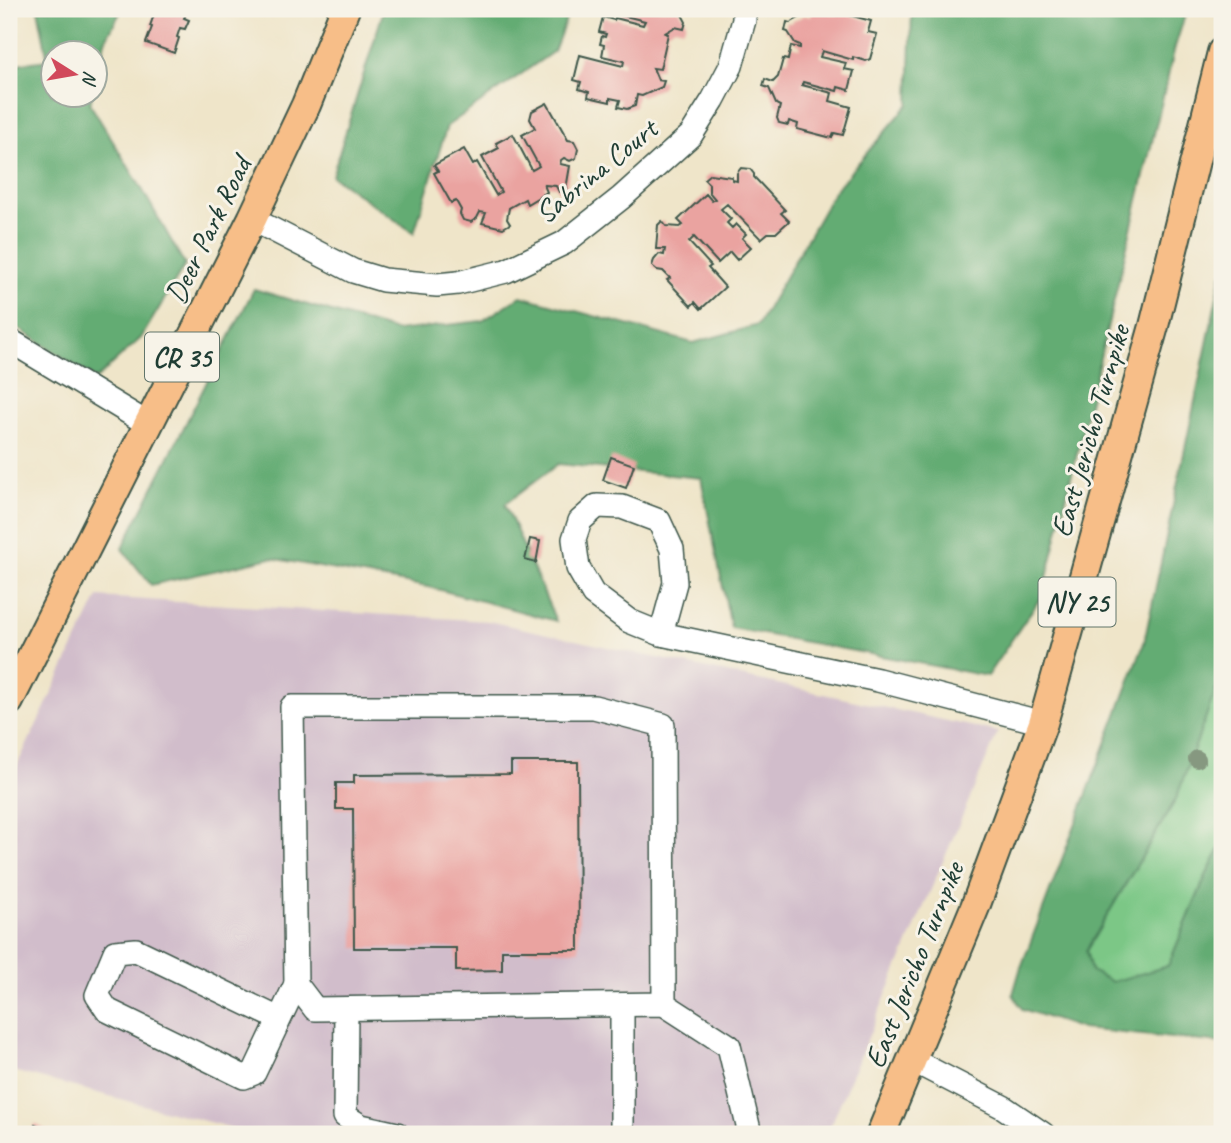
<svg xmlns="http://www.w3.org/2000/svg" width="1231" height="1143" viewBox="0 0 1231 1143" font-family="Caveat,sans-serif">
	<rect width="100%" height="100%" fill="#f7f3e8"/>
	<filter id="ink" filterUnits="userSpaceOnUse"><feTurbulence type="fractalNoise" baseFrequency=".0143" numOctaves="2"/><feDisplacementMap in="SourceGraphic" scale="14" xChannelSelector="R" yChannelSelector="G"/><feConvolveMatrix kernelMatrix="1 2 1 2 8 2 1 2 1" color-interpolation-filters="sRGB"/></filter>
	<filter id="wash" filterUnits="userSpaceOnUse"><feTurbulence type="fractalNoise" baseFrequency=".00686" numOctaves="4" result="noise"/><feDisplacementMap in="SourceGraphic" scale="28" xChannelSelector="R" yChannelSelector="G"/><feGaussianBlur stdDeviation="1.57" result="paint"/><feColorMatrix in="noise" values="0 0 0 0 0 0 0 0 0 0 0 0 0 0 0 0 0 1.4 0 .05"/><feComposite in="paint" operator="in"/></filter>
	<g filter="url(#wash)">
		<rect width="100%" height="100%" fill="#efe5c9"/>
		<!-- industrial -->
		<path fill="#d1bdcb" d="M98,597L488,621L998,732L827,1134H255L9,1070V782Z"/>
		<!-- green -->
		<path fill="#7bc786" stroke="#4d825d" stroke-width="2" d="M1222,672V845L1206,876L1168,966L1112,983L1091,971L1086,951L1176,799Z"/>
		<!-- forest -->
		<g fill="#64ac73" stroke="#427454" stroke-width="2">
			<path d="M38,9H122L105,41L95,83L94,52H52V94L92,95L90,104L142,189L185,265L141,338L96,379L9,322V65L48,60Z"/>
			<path d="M384,9H570L554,51L447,126L414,233L332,176Z"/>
			<path d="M912,9H1187L1175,47L1043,594L987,676L731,628L701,478L558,464L505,504L556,621L433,588L271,558L151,585L122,549L254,289L396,331L482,321L521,296L693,343L758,325L835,190L909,104Z"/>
			<path d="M1222,273V672L1176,799L1086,951L1091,971L1112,982L1168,966L1206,876L1222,845V1043L1082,1029L1022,1009L1013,994L1020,970L1144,643Z"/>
		</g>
		<g id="blocks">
			<!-- building -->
			<g fill="#eaa3a0">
				<path d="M156,9H192L191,13L187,12L184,18L189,20L185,29L180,28L177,37L179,38L174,53L146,43L152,27L150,26Z"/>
				<path d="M623,9H679L686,22L684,29L675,27L665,33L668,34L660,69L653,68L658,80L664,81L662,87L642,96L637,95L635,106L627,109L618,107L620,100L610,98V102L588,97L589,92L579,89L581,82L574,80L580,55L623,66L624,61L602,56L604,45L600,44L602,36L605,37L606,34L599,32L603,17L614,20L615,18L643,25L645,21L621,15Z"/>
				<path d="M813,9H827L829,13L837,15L838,12L871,21L868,32L877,34L870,59L866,61L853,57V60L822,51L820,57L846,63L844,69L854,71L849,90L838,87L837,91L803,82L802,85L832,93L830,101L851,107L843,135L834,133L832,138L797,129L798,124L789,121L788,125L779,123L777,118L780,106L776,104L769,88L763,86L765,79L773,82L778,77L783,59L788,60L791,46L800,48V45L795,43L788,32L785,31L787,22L790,23L804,15L811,17Z"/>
				<path d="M547,103L568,140L574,141L578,149L576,158L570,161L564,158L561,160L560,164L570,166L566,189L559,192L556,186L544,185L547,192L527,204L525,199L509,208L507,219L510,224L503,228L482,223L486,213L480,212L477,218L471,222L463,220L460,214L461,210L456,201L451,203L434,173L438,171L434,165L464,149L473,165L477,162L496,195L501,192L482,157L499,148L496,143L513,134L532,170L539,166L522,135L535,128L530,119L532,111Z"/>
				<path d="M741,168L750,169L754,174V177L785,210L781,213L789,221L776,233H768L761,239L727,204L721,209L731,219L727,223L732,228L736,224L746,234L742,238L751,247L737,260L730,252L718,263L694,237L689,242L711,266L708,268L725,287L701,309L695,302L691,306L667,280L670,278L663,271L657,270L652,266L654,260L659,254L664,255L665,249H656L658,225L662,221L666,226L680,227L683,225L678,220L706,194L712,201L715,199L709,192V184L704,179L710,174L732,177V180L737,181V173Z"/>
				<path d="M611,457L634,465L626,488L603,480Z"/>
				<path d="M530,539L540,541L536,563L525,560Z"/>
				<path d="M511,762H578L579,950H502V970L456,971V948H354L353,809H336V783H354V775L511,774Z"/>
				<path d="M35,1124L54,1134H30Z"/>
			</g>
		</g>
	</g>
	<g filter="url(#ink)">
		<use href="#blocks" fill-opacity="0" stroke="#3e564a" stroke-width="2"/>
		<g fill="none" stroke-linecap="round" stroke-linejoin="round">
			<defs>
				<g id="minor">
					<path d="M252,219L353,271L383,280L437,285L458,283L506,271L564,243L621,198L691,135L713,100L731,66L744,20V9"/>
					<path d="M9,340L148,424"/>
					<path d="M661,634L675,583L672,549L659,521L622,507L597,506L580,521L574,539L578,568L593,594L629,621L661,634L878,680L1043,723"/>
					<path d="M664,1004L663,725L594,707H292L296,984L315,1009L664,1004L729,1046L749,1130L751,1134"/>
					<path d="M622,1005V1134"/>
					<path d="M346,1009L345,1116L361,1126L397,1134"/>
					<path d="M279,1019L136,950L115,952L97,995L107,1010L244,1077L254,1073L296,984"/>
					<path d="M912,1060L1003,1107L1043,1134"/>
				</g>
				<g id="major">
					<path d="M9,701L252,219L306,105L345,9"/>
					<path d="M881,1134L975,907L1043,723L1154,326L1222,52"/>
				</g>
			</defs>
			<!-- minor casing -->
			<use href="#minor" stroke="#3e564a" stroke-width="26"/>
			<!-- major casing -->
			<use href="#major" stroke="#3e564a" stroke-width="32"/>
			<!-- minor -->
			<use href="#minor" stroke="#fff" stroke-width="23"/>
			<!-- major -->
			<use href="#major" stroke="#f7be88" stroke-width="28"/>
		</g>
		<!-- trees -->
		<circle fill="#869880" cx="1197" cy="759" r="9"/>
	</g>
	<g text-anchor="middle" stroke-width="6" stroke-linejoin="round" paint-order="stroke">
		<!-- shield labels -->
		<g fill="#f7f3e8" stroke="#60746a" stroke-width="2">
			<rect x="145" y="332.5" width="74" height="49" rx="5"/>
			<rect x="1038.5" y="577.5" width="77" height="49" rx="5"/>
		</g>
		<g font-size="28" font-weight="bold" fill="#1f3d34">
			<text x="182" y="367">CR 35</text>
			<text x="1077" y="612">NY 25</text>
		</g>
		<!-- street labels -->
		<g font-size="30" fill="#1f3d34" stroke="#f7f3e8">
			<text transform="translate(596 171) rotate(-39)" y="10">Sabrina Court</text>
			<text transform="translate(208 230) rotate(-64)" y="10">Deer Park Road</text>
			<text transform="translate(1090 431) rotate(-74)" y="10">East Jericho Turnpike</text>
			<text transform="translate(914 965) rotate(-68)" y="10">East Jericho Turnpike</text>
		</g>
	</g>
	<!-- margin -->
	<rect width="1231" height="1143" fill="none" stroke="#f7f3e8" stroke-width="35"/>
	<!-- north arrow -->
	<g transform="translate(74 74) rotate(101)"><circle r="33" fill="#f7f3e8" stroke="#a1aaa0" stroke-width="2"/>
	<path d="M0-5L12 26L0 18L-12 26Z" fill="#d1495b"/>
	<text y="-10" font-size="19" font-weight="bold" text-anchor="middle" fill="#1f3d34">N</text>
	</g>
</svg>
